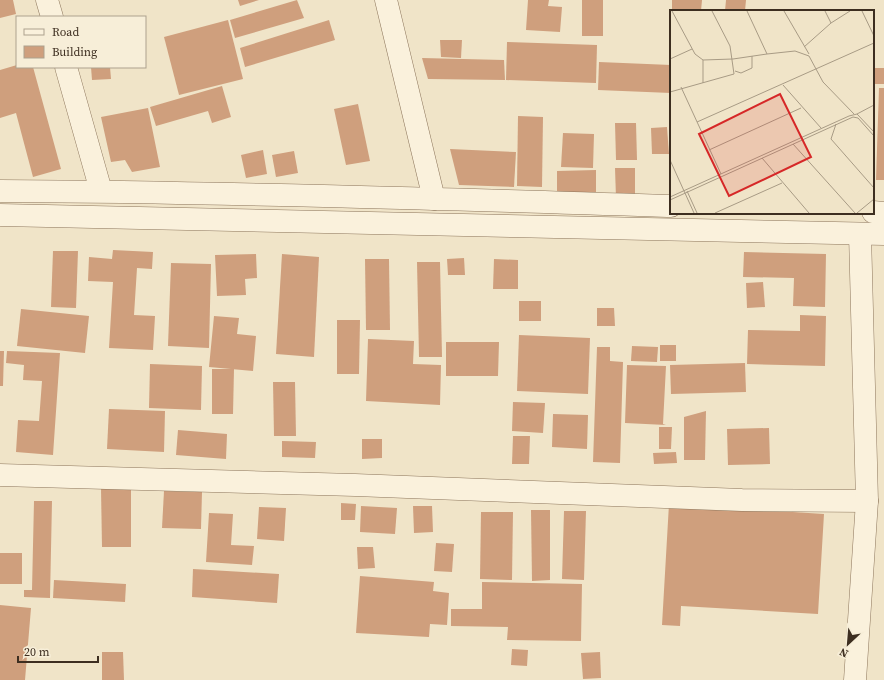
<svg xmlns="http://www.w3.org/2000/svg" width="884" height="680" viewBox="0 0 884 680" font-family="'Source Serif 4',serif">
	<rect width="100%" height="100%" fill="#f0e4c8"/>
	<!-- building -->
	<g fill="#cf9f7d">
		<path d="M0,0H13L16,14L0,18Z"/>
		<path d="M238,0H259L240,6Z"/>
		<path d="M297,0L304,18L235,38L230,20Z"/>
		<path d="M528,0H549L548,6L562,7L560,32L526,30Z"/>
		<rect x="582" y="0" width="21" height="36"/>
		<path d="M672,0H702L701,11H672Z"/>
		<path d="M726,0H746L745,11H725Z"/>
		<path d="M228,20L243,79L179,95L164,37Z"/>
		<path d="M329,20L335,40L245,67L240,48Z"/>
		<path d="M440,40H462L461,58L441,57Z"/>
		<path d="M507,42L597,45L596,83L506,80Z"/>
		<path d="M670,46H671V62H669Z"/>
		<path d="M422,58L504,60L505,80L428,79Z"/>
		<path d="M599,62L671,65V93L598,90Z"/>
		<path d="M17,65V67H33L61,169L33,177L16,113L0,118V70Z"/>
		<path d="M91,67H110L111,79L92,80Z"/>
		<rect x="873" y="68" width="11" height="16"/>
		<path d="M222,86L231,117L212,123L208,111L156,126L150,107Z"/>
		<path d="M879,88H884V180H876Z"/>
		<path d="M358,104L370,161L346,165L334,109Z"/>
		<path d="M148,108L160,167L132,172L125,160L111,162L101,117Z"/>
		<path d="M518,116L543,117L542,187L517,186Z"/>
		<path d="M615,123H636L637,160H616Z"/>
		<path d="M667,127L669,154H652L651,128Z"/>
		<path d="M563,133L594,134L593,168L561,167Z"/>
		<path d="M450,149L516,152L514,187L459,185Z"/>
		<path d="M263,150L267,174L246,178L241,155Z"/>
		<path d="M294,151L298,173L276,177L272,155Z"/>
		<path d="M615,168H635V198H616Z"/>
		<path d="M596,170V192H557V171Z"/>
		<path d="M113,250L153,252L152,269L137,268L134,315L155,316L153,350L109,348L113,282L88,281L89,257L112,259Z"/>
		<path d="M53,251H78L76,308L51,307Z"/>
		<path d="M744,252L826,254L825,307L793,306L794,278L743,277Z"/>
		<path d="M256,254L257,278L245,279L246,295L217,296L215,255Z"/>
		<path d="M282,254L319,257L314,357L276,354Z"/>
		<path d="M464,258L465,275H448L447,259Z"/>
		<path d="M365,259H389L390,330H366Z"/>
		<path d="M494,259L518,260V289H493Z"/>
		<path d="M417,262H440L442,357H419Z"/>
		<path d="M171,263L211,264L209,348L168,346Z"/>
		<path d="M763,282L765,307L747,308L746,283Z"/>
		<rect x="519" y="301" width="22" height="20"/>
		<path d="M597,308H614L615,326H597Z"/>
		<path d="M21,309L89,316L85,353L17,346Z"/>
		<path d="M800,315L826,316L825,366L747,364L748,330L800,331Z"/>
		<path d="M214,316L239,318L237,334L256,336L253,371L209,367Z"/>
		<path d="M337,320H360L359,374H337Z"/>
		<path d="M519,335L590,338L588,394L517,391Z"/>
		<path d="M368,339L414,341L413,364L441,365L440,405L366,401Z"/>
		<path d="M446,342H499L498,376H446Z"/>
		<rect x="660" y="345" width="16" height="16"/>
		<path d="M632,346L658,347L657,362L631,361Z"/>
		<path d="M597,347H610V361L623,362L620,463L593,462Z"/>
		<path d="M0,351H4L3,386H0Z"/>
		<path d="M7,351L60,353L53,455L16,452L18,420L39,421L42,381L23,380L24,365L6,363Z"/>
		<path d="M745,363L746,392L671,394L670,365Z"/>
		<path d="M150,364L202,366L201,410L149,408Z"/>
		<path d="M627,365L666,366L663,424L666,425L625,423Z"/>
		<path d="M212,369H234L233,414H212Z"/>
		<path d="M273,382H295L296,436H274Z"/>
		<path d="M513,402L545,403L543,433L512,431Z"/>
		<path d="M109,409L165,411L164,452L107,449Z"/>
		<path d="M706,411L705,460H684V417Z"/>
		<path d="M553,414L588,415L587,449L552,447Z"/>
		<path d="M659,427H672L671,449H659Z"/>
		<path d="M769,428L770,464L728,465L727,429Z"/>
		<path d="M178,430L227,434L226,459L176,455Z"/>
		<path d="M513,436H530L529,464H512Z"/>
		<path d="M362,439H382V458L362,459Z"/>
		<path d="M282,441L316,442L315,458L282,457Z"/>
		<path d="M676,452L677,463L654,464L653,453Z"/>
		<path d="M101,488H131V547H102Z"/>
		<path d="M164,491L202,492L201,529L162,528Z"/>
		<path d="M34,501H52L50,598L24,597V590H32Z"/>
		<path d="M341,503L356,504L355,520H341Z"/>
		<path d="M669,504L824,514L818,614L681,606L680,626L662,625Z"/>
		<path d="M361,506L397,508L395,534L360,532Z"/>
		<path d="M413,506H432L433,532L414,533Z"/>
		<path d="M259,507L286,508L284,541L257,539Z"/>
		<path d="M531,510H550V580L532,581Z"/>
		<path d="M564,511H586L584,580L562,579Z"/>
		<path d="M481,512H513L512,580L480,579Z"/>
		<path d="M209,513L233,514L231,545L254,546L252,565L206,562Z"/>
		<path d="M436,543L454,544L452,572L434,571Z"/>
		<path d="M357,547H373L375,568L358,569Z"/>
		<rect x="0" y="553" width="22" height="31"/>
		<path d="M193,569L279,574L277,603L192,597Z"/>
		<path d="M360,576L434,582L433,591L449,593L447,625L430,624L429,637L356,633Z"/>
		<path d="M54,580L126,584L125,602L53,598Z"/>
		<path d="M482,582L582,584L581,641L507,640L508,627L451,626V609H482Z"/>
		<path d="M0,605L31,608L25,680H0Z"/>
		<path d="M512,649L528,650L527,666L511,665Z"/>
		<path d="M102,652H123L124,680H102Z"/>
		<path d="M600,652L601,678L583,679L581,653Z"/>
	</g>
	<g fill="none" stroke-linecap="round" stroke-linejoin="round">
		<defs>
			<g id="street">
				<path d="M47,0L52,17"/>
				<path d="M386,0L434,199"/>
				<path d="M66,67L101,191"/>
				<path d="M0,191C224,192 447,199 671,206"/>
				<path d="M873,212L884,213"/>
				<path d="M0,215L884,234"/>
				<path d="M0,475L355,485L742,500L867,501"/>
				<path d="M855,680L867,501L860,234"/>
			</g>
		</defs>
		<!-- street casing -->
		<use href="#street" stroke="#8d765c" stroke-width="23"/>
		<!-- street -->
		<use href="#street" stroke="#faf1dc" stroke-width="22"/>
	</g>
	<!-- overview -->
	<g transform="translate(670 10)">
		<rect width="204" height="204" fill="#f0e4c8"/>
		<path fill="none" stroke="#a89b85" stroke-width="1" d="M2,1L25,44L33,50V73M77,1L97,44L125,41L139,46L153,72L184,104M114,1L139,44M155,1L161,13M192,1L204,26M134,37L161,13L180,1M0,49L22,39M33,50L63,49L97,44M65,61L71,63L82,58V46M113,75L151,118M11,77L51,164M0,82L64,64L60,36L42,1M187,104L204,95M27,112L204,33M166,114L161,129L204,178M123,134L185,203M39,140L131,98M92,148L139,203M0,150L24,203M17,181L27,203M0,187L179,106L187,104L204,122M0,190L183,107L188,108L204,126M45,203L112,173M187,203L204,189"/>
		<path fill="#d62828" fill-opacity="0.15" stroke="#d62828" stroke-width="2" d="M110,84L141,147L59,186L29,124Z"/>
		<rect width="204" height="204" fill="none" stroke="#3d2e20" stroke-width="2"/>
	</g>
	<!-- legend -->
	<rect x="16" y="16" width="130" height="52" fill="#f7eed8" stroke="#ada18e"/>
	<rect x="24" y="29" width="20" height="6" fill="#faf1dc" stroke="#ada18e"/>
	<text x="52" y="36" font-size="12" fill="#3d2e20">Road</text>
	<rect x="24" y="46" width="20" height="12" fill="#cf9f7d" stroke="#ada18e"/>
	<text x="52" y="56" font-size="12" fill="#3d2e20">Building</text>
	<!-- north arrow -->
	<g transform="translate(848 644) rotate(206)" stroke="#f7eed8" stroke-width="3" paint-order="stroke">
	<path d="M0-3L7 15L0 10L-7 15Z" fill="#3d2e20"/>
	<text y="-6" font-size="11" font-weight="bold" text-anchor="middle" fill="#3d2e20">N</text>
	</g>
	<!-- scale -->
	<path d="M18 656v6h80v-6" fill="none" stroke="#3d2e20" stroke-width="2"/>
	<text x="24" y="656" font-size="12" fill="#3d2e20" stroke="#f7eed8" stroke-width="3" paint-order="stroke">20 m</text>
</svg>
